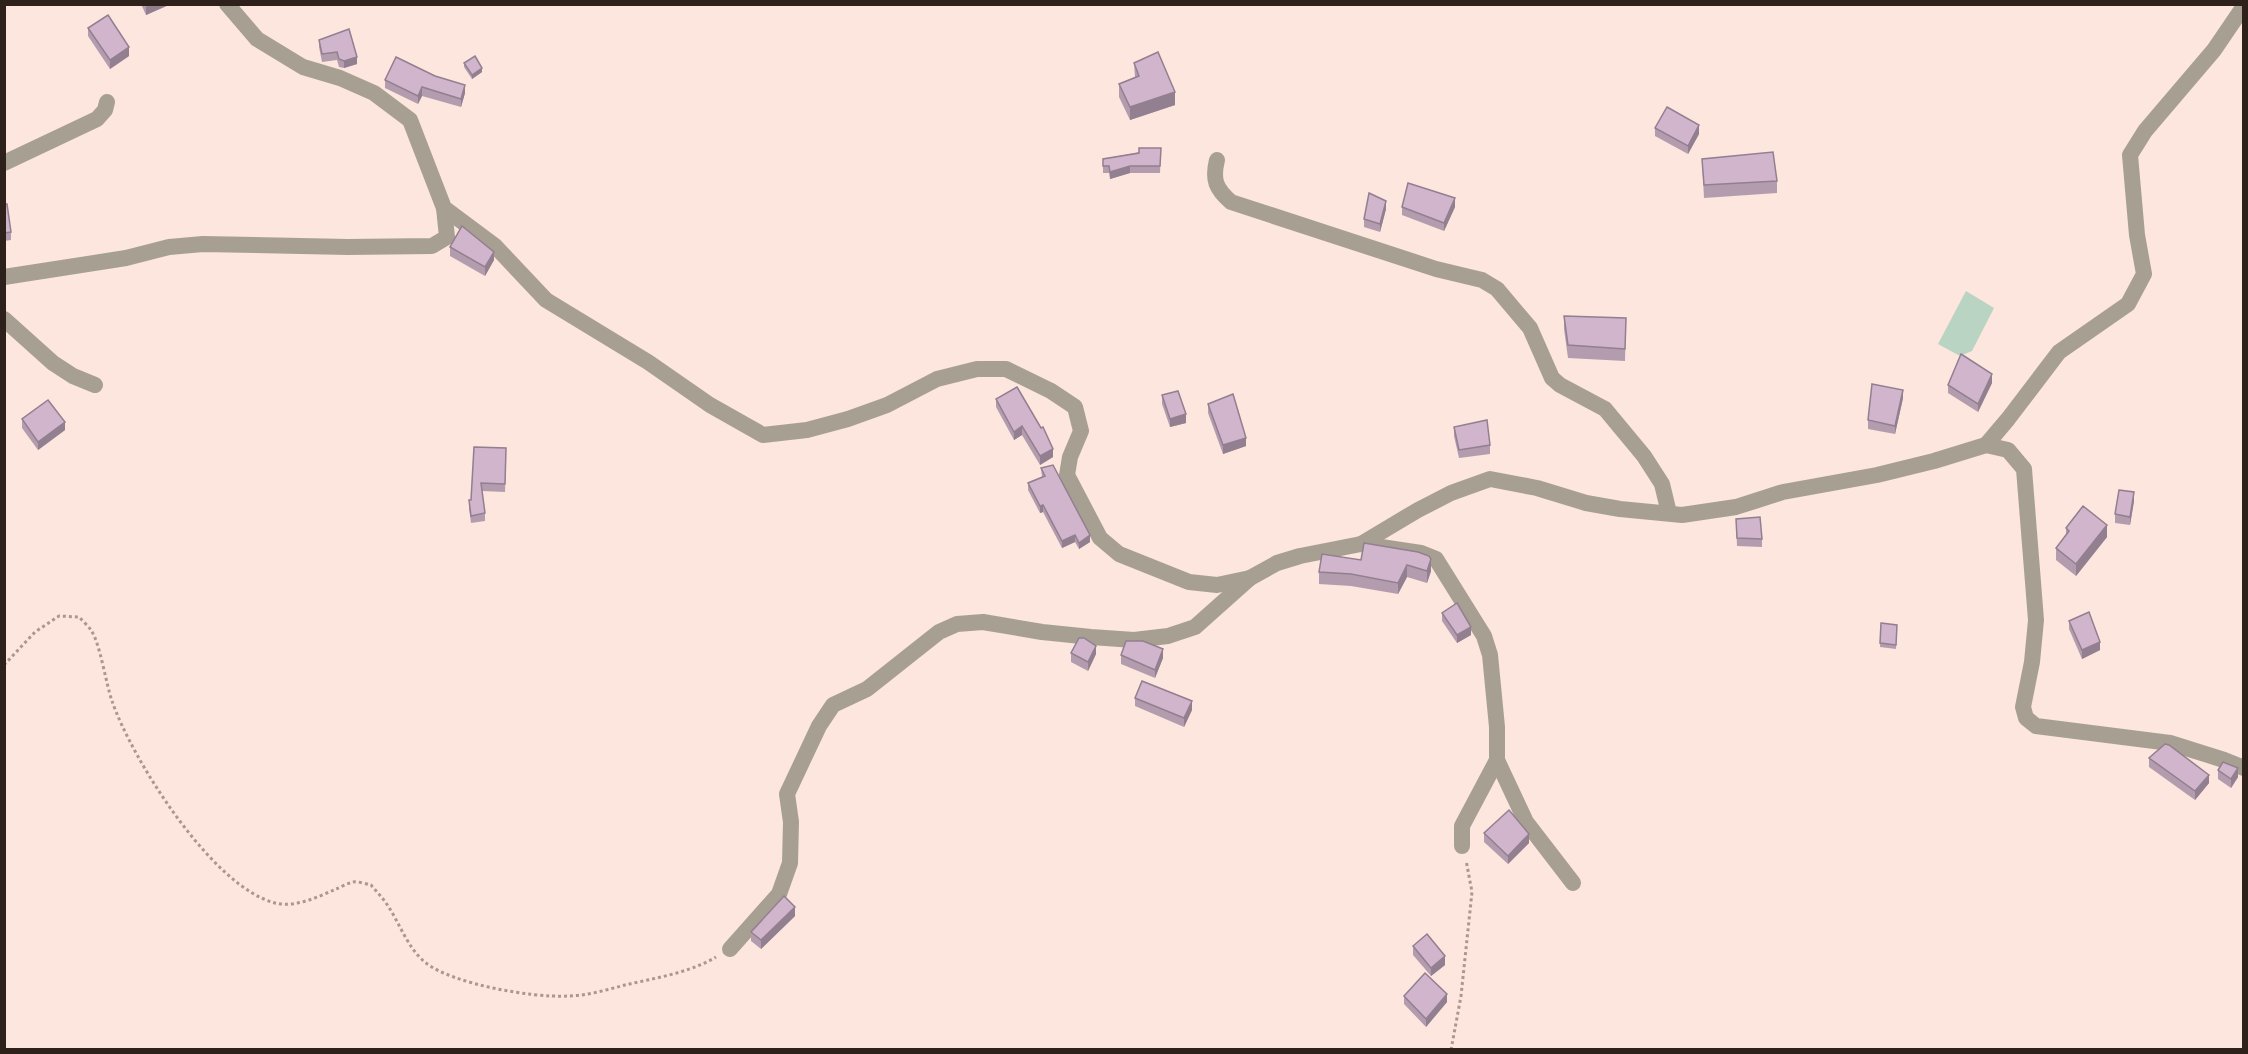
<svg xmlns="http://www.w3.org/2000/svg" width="2248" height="1054" viewBox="0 0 2248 1054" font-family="Lato,sans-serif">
	<rect width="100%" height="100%" fill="#fce6dd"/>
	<!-- green -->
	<path fill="#b9d4c3" d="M1966,291L1994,308L1972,351L1960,356L1938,344Z"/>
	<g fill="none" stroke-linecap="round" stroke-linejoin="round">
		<!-- path -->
		<g stroke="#aa9890" stroke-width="3" stroke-dasharray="3 3" stroke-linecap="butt">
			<path d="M4,665L35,632L59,616L79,617C83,621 88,626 91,630C100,643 106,684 112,701C132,759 212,887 275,903C295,908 318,897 336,889C341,887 348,883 353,882C358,881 366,884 371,885C377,892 383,898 388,906C400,924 408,949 426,963C453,984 532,998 567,996C586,996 606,990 625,985C655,978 689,973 716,957"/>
			<path d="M1451,1050L1461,996L1472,892L1466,860"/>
		</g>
		<!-- minor -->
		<g stroke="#a7a092" stroke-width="16">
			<path d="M227,4L257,39L303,67L340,78L374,93L410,120L444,208L495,246L546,300L648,362L710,405L763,435L807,430L848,419L887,405L937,379L977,369H1006L1051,391L1075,407L1081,431L1070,457L1067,475L1100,538L1119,554L1189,582L1217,585L1250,578"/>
			<path d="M1217,160C1212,180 1216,189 1231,202L1436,269L1482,280L1497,289L1530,328L1552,378L1560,385L1605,409L1644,456L1662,484L1669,513"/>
			<path d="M4,163L97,119L105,110L107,102"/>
			<path d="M4,277L126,258L169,247L203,244L348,247L432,246L447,237L444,208"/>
			<path d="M4,319L53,363L73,376L95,385"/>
			<path d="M1986,445L2008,419L2059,352L2128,304L2144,274L2137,235L2130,155L2145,131L2214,50L2244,6"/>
			<path d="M1361,544L1418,510L1451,493L1490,479L1537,488L1586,503L1620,509L1682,515L1736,507L1783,492L1877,475L1934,461L1986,445L2008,450L2024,469L2036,620L2032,662L2023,707L2026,718L2036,726L2170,743L2224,760L2244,768"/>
			<path d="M1497,760L1526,822L1573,883"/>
			<path d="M730,949L779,894L790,863L791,822L787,794L819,726L833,705L867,689L939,632L957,624L983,622L1042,632L1091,637L1134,640L1168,636L1195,627L1250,578L1277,563L1300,556L1361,544L1421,553L1436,559L1484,636L1490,655L1497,727V760L1462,826V846"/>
		</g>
	</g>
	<!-- wall -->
	<g fill="#b49caf">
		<path d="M141,4H171L146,15Z"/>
		<path d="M88,28L129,56L110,69L88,36Z"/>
		<path d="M319,40L357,64L344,68L339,67L337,60L322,62L319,47Z"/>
		<path d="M464,63L482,72L472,79L464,67Z"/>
		<path d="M1134,63L1175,105L1130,120L1119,97V84L1135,77Z"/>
		<path d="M385,80L465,93L461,107L422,96L418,104L385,88Z"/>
		<path d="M1655,128L1699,134L1688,154L1655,136Z"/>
		<path d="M1161,148L1160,173H1130L1110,179L1109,173H1103V159Z"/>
		<path d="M1702,159L1777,181V193L1704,198Z"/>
		<path d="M4,204L11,232V240L4,241Z"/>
		<path d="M1402,207H1455L1444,231L1402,215Z"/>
		<path d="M1386,209L1380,232L1364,227V219Z"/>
		<path d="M450,247L494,260L485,276L450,256Z"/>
		<path d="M1564,316L1626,318L1625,361L1568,358L1564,329Z"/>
		<path d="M1992,383L1978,412L1948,393V385Z"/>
		<path d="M1162,395L1186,423L1170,427L1162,404Z"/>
		<path d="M1903,398L1895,434L1868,429V420Z"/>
		<path d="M996,399L1053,457L1040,465L1022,435L1014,440L996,407Z"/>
		<path d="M1208,404L1246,446L1223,454L1208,413Z"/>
		<path d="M22,419L65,430L38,450L22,428Z"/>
		<path d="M1454,427L1490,445V454L1459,458L1454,436Z"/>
		<path d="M474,447L506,448L505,492L482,491L485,513V521L471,523L469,508V500H471Z"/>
		<path d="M1041,468L1090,542L1079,549L1075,542L1062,548L1043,512L1040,513L1028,490V483L1042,477Z"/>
		<path d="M2134,501L2130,525L2115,523V514Z"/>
		<path d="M1736,519L1762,539V547L1737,546Z"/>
		<path d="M2066,528L2107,537L2076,576L2056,560V548L2066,535Z"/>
		<path d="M1364,543L1431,571L1427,583L1407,577L1398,594L1351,586L1319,584V572L1361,560Z"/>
		<path d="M1442,613L1471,635L1457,643L1442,621Z"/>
		<path d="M2069,621L2100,650L2082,659L2069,629Z"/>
		<path d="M1881,623L1897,625L1896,649L1880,647Z"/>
		<path d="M1071,653L1096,654L1088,671L1071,662Z"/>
		<path d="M1121,655L1163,658L1155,678L1121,664Z"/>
		<path d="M1135,698L1192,710L1184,727L1135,706Z"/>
		<path d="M2149,758L2209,783L2195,800L2149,767Z"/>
		<path d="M2218,770L2238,777L2231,788L2218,779Z"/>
		<path d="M1484,833L1529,843L1508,864L1484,842Z"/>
		<path d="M795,916L761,949L751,941V932Z"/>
		<path d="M1413,946L1445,965L1431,976L1413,955Z"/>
		<path d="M1404,996L1447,1002L1426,1027L1404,1004Z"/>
	</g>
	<!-- shaded-wall -->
	<g fill="#927f8f">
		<path d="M151,4H171L146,15V7Z"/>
		<path d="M129,47V56L110,69V60Z"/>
		<path d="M357,57V64L344,68V61Z"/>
		<path d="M482,68V72L472,79V75Z"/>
		<path d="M465,85V93L461,107V99Z"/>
		<path d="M422,87V96L418,104V96Z"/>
		<path d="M1175,92V105L1130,120V107Z"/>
		<path d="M1699,125V134L1688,154V146Z"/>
		<path d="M1130,166V173L1110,179V172Z"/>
		<path d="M1455,198V207L1444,231V223Z"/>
		<path d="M1386,201V209L1380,232V224Z"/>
		<path d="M494,252V260L485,276V267Z"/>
		<path d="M1992,374V383L1978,412V404Z"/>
		<path d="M1903,390V398L1895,434V426Z"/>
		<path d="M1186,414V423L1170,427V419Z"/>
		<path d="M65,422V430L38,450V442Z"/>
		<path d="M1022,426V435L1014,440V432Z"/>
		<path d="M1246,438V446L1223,454V445Z"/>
		<path d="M1053,449V457L1040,465V456Z"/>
		<path d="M2134,492V501L2130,525V517Z"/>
		<path d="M1043,505V512L1040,513V506Z"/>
		<path d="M2107,525V537L2076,576V564Z"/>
		<path d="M1075,535V542L1062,548V541Z"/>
		<path d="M1090,535V542L1079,549V543Z"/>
		<path d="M1431,559V571L1427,583V571Z"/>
		<path d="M1407,565V577L1398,594V583Z"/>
		<path d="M1471,627V635L1457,643V635Z"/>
		<path d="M2100,642V650L2082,659V650Z"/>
		<path d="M1096,646V654L1088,671V662Z"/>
		<path d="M1163,649V658L1155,678V670Z"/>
		<path d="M1192,701V710L1184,727V718Z"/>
		<path d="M2238,768V777L2231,788V779Z"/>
		<path d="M2209,775V783L2195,800V791Z"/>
		<path d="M1529,834V843L1508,864V856Z"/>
		<path d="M795,907V916L761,949V940Z"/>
		<path d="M1445,956V965L1431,976V968Z"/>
		<path d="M1447,994V1002L1426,1027V1019Z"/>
	</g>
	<!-- building -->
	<g fill="#d1b5cc" stroke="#927f8f" stroke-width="1.5">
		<path d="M108,15L129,47L110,60L88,28Z"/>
		<path d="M349,29L357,57L344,61L339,59L337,52L322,54L319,40Z"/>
		<path d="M1158,52L1175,92L1130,107L1119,84L1139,76L1134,63Z"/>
		<path d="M475,56L482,68L472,75L464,63Z"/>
		<path d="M396,57L435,76L465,85L461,99L422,87L418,96L385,80Z"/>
		<path d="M1667,107L1699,125L1688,146L1655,128Z"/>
		<path d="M1139,148H1161L1160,166H1130L1110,172L1109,166H1103V159L1139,153Z"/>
		<path d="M1773,152L1777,181L1704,185L1702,159Z"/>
		<path d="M1408,183L1455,198L1444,223L1402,207Z"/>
		<path d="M1369,193L1386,201L1380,224L1364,219Z"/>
		<path d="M4,204H7L11,232L4,233Z"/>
		<path d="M462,226L494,252L485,267L450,247Z"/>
		<path d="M1564,316L1626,318L1625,349L1568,345Z"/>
		<path d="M1961,354L1992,374L1978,404L1948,385Z"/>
		<path d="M1872,384L1903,390L1895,426L1868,420Z"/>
		<path d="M1017,387L1041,428L1043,427L1053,449L1040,456L1022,426L1014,432L996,399Z"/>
		<path d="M1178,391L1186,414L1170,419L1162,395Z"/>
		<path d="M1233,394L1246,438L1223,445L1208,404Z"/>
		<path d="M48,400L65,422L38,442L22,419Z"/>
		<path d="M1487,420L1490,445L1459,450L1454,427Z"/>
		<path d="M474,447L506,448L505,484L481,483L485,513L471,516L469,500H471Z"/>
		<path d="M1053,465L1090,535L1079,543L1075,535L1062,541L1043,505L1040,506L1028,483L1045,476L1041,468Z"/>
		<path d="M2119,490L2134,492L2130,517L2115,514Z"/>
		<path d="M2083,506L2107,525L2076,564L2056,548L2069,531L2066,528Z"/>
		<path d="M1760,517L1762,539L1737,538L1736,519Z"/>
		<path d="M1364,543L1418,552L1429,556L1431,559L1427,571L1407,565L1398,583L1351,574L1319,572L1322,554L1361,560Z"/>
		<path d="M1457,603L1471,627L1457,635L1442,613Z"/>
		<path d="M2089,612L2100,642L2082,650L2069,621Z"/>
		<path d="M1881,623L1897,625L1896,645L1880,643Z"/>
		<path d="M1079,638H1084L1096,646L1088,662L1071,653Z"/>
		<path d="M1126,641H1143L1163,649L1155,670L1121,655Z"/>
		<path d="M1142,681L1192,701L1184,718L1135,698Z"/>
		<path d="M2165,744L2169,745L2209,775L2195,791L2149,758Z"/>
		<path d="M2223,762L2238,768L2231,779L2218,770Z"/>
		<path d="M1509,810L1529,834L1508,856L1484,833Z"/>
		<path d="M784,896L795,907L761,940L751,932Z"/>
		<path d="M1427,934L1445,956L1431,968L1413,946Z"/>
		<path d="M1425,973L1447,994L1426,1019L1404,996Z"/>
	</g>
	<!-- border -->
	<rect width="2248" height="1054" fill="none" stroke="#2e211b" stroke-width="12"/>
</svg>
